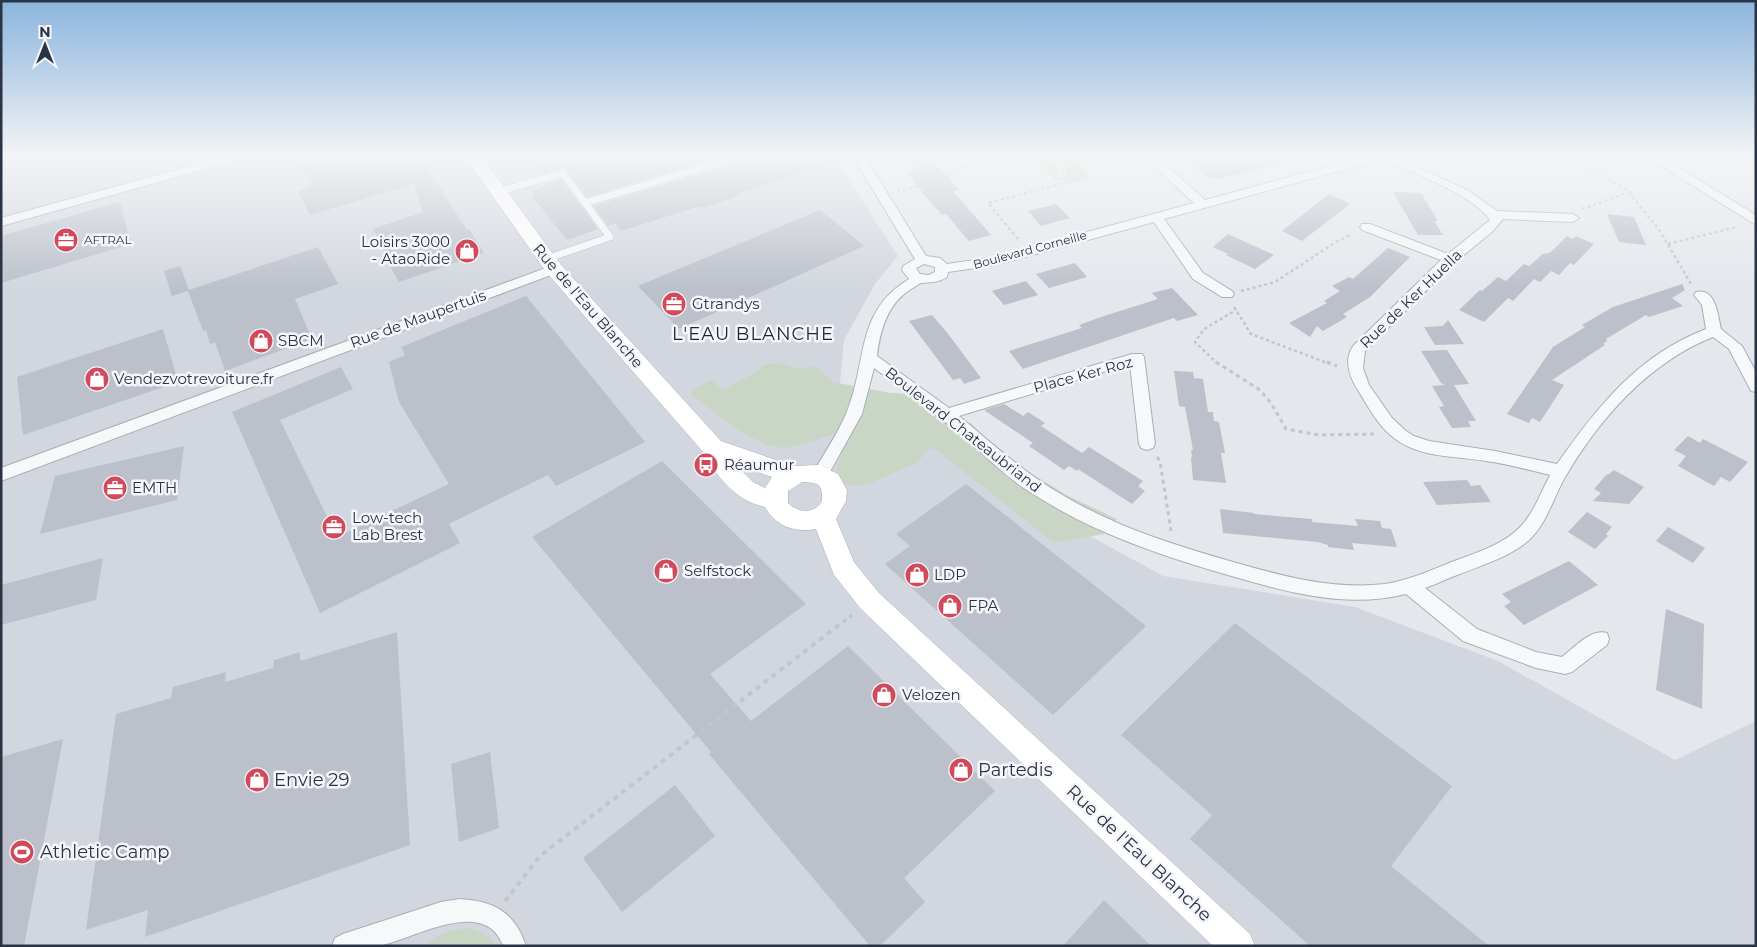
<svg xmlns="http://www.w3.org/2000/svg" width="1757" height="947" viewBox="0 0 1757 947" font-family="Montserrat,sans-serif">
	<rect width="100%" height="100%" fill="#e4e7ec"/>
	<!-- built -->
	<path fill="#d2d6de" d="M1,157H834L898,256L875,284L844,340L839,393L1028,502L1163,576L1355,607L1498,661L1675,760L1756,721V946H1Z"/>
	<!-- green -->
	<g fill="#c9d6c5">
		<path d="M1033,157L1040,161L1047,160L1045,157H1057L1060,161L1056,181Z"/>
		<path d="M1062,157H1072L1091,178L1064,185L1067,165Z"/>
		<path d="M780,363L794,368L817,367L833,382L890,393L913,394L931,408L972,424L998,453L1068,496L1117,519L1104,534L1054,543L934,448L927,450L918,462L871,483L854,486L841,482L836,469L851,430C830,433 812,443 791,447C761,453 717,414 693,396L691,391L711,380L722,390L751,375L764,365Z"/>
		<path d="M466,928C479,930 489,934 496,946H424C437,935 450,930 466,928Z"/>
	</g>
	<!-- building -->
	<g fill="#bbc0ca">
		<path d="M315,157H420L467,230L469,229L484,253L399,282L388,263L391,262L373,229L423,212L414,184L310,215L298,191L312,186L299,162Z"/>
		<path d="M528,157H719L587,197L565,168L539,174Z"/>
		<path d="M743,157H760V163L779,157H839L840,161L737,194L739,196L702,208L700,206L621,231L615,223L608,226L594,206L740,162Z"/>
		<path d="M906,157H930L959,190L953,191L991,235L969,241L946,214L942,215L926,197L908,174L912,173L910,170L916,169Z"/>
		<path d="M1206,157H1280L1281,163L1216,180L1212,177L1208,178L1188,161Z"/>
		<path d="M561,179L598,229L567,240L532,196L536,195L533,190L547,186L546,184Z"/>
		<path d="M1393,192L1421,193L1438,221H1434L1443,235H1418Z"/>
		<path d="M1329,194L1350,204L1302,241L1282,231Z"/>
		<path d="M120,202L131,244L1,283V236Z"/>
		<path d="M1056,204L1070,218L1041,226L1028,211Z"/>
		<path d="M820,210L864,246L679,329L638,286Z"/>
		<path d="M1607,214L1634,217L1646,245L1619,242Z"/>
		<path d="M1228,234L1274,255L1255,269L1226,255L1228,254L1213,247Z"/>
		<path d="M1567,236L1573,239L1576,236L1594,244L1574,265L1570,263L1559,275L1551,271L1540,282L1534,279L1513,301L1508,298L1484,322L1459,310L1480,290L1482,291L1498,277L1506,281L1524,264L1529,266L1544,253L1547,254L1552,251Z"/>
		<path d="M318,247L338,284L295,299L312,339L225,371L215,342L210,344L206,330L203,331L188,291L172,296L164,271L180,266L189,290Z"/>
		<path d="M1388,248L1410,257L1370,297L1343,314L1347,317L1323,331L1317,326L1310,337L1289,323L1327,303L1324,301L1340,291L1332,286L1349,277L1353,279Z"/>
		<path d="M1075,263L1087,277L1049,288L1036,274Z"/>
		<path d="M1026,281L1038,295L1004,305L992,291Z"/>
		<path d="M1682,284L1685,290L1672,298L1683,306L1649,317L1646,315L1606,339L1607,341L1603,344L1605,345L1552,380L1564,385L1540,422L1532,418L1529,423L1507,414L1553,347L1585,327L1582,325L1613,307Z"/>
		<path d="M1172,288L1198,315L1177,321L1174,318L1023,369L1009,351L1082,328L1079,325L1101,317L1158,299L1152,293Z"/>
		<path d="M526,296L645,442L556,486L548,475L449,524L460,543L320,613L232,412L341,367L353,389L280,420L337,537L449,484L399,402L389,362L405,355L401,347Z"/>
		<path d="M932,315L949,335L981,378L964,384L960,378L953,380L909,321Z"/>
		<path d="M1448,320L1464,344L1435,345L1424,327L1443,326Z"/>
		<path d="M163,329L178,382L23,435L17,377Z"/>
		<path d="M1447,350L1469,384L1454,385L1476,421H1468L1471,427L1452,428L1439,407L1444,406L1432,386L1445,385L1441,383L1421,351Z"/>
		<path d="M1174,371L1193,372L1194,378L1203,379L1208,412H1213L1214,421L1219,422L1225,453H1221L1226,483L1193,480L1191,457H1192L1191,450H1193L1185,407L1179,406Z"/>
		<path d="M1004,404L1023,416L1028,412L1045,423L1041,426L1082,453L1089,447L1143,481L1138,486L1145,491L1132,504L1078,469L1077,471L1069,466L1064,470L1029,446L1033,443L984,410Z"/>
		<path d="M1688,436L1700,443L1703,439L1748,462L1730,482L1721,477L1714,486L1678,466L1686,456L1674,450Z"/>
		<path d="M184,446L177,500L40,534L55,476Z"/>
		<path d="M662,461L806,604L710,674L751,721L848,646L995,791L904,878L925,902L880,946H870L709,754L711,752L532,537Z"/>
		<path d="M1614,470L1644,487L1629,504L1593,501L1601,493L1594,489L1607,474L1608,475Z"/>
		<path d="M1467,480L1471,486L1480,485L1491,502L1437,505L1423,482Z"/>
		<path d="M966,484L1146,626L1053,715L885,564L910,546L896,534Z"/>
		<path d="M1220,509L1254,513V514L1312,519V522L1358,526L1355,519L1380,521L1382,528L1391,529L1397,547L1352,543L1354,550L1328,547V545L1317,542L1223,533Z"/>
		<path d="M1587,512L1612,527L1606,534L1608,536L1595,549L1568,532Z"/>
		<path d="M1668,527L1705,548L1693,563L1656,541Z"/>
		<path d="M103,558L96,600L1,625V585Z"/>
		<path d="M1569,561L1598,585L1524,625L1504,606L1511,602L1502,594Z"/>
		<path d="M1666,609L1704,624L1702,709L1656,690Z"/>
		<path d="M1235,623L1452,786L1391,866L1489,946H1310L1190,839L1212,815L1121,735Z"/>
		<path d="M397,632L410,845L145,937L148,910L86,930L116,714L171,698L173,687L226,672L225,682L273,668L274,660L300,652V661Z"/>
		<path d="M63,739L24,946H1V757Z"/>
		<path d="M490,752L499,828L459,842L451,764Z"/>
		<path d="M675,785L715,836L622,912L583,858Z"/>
		<path d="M1104,900L1151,946H1063Z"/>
	</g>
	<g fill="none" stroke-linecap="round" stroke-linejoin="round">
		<defs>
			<g id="lane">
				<path d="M497,192L563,173L610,237L546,259"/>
				<path d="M585,203L738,157"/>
			</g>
			<g id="street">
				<path d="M223,157H243L241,159L1,226V218Z"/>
				<path d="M853,157H865L926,256L940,258L947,264L995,257L1194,203L1144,157H1157L1205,200L1363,157H1395L1469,191L1497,211L1573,214L1579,218L1573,222L1503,219L1492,232L1455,262L1365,351L1363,368L1369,385L1392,418L1406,431L1414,436L1429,441L1495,451L1557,464C1598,406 1638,355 1706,329L1702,305L1694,295L1696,292C1716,287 1718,316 1721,329L1742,346L1756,372V392L1751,391L1729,349L1713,337C1649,362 1598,420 1564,479C1553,499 1546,525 1528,541C1509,557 1482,565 1460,574C1448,578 1437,584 1425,588L1477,629L1536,652L1562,657C1574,648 1591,628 1607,633L1609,639L1607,645L1572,672L1565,674L1536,668L1463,641L1406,594C1346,609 1286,592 1228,575C1159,555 1091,532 1030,492C998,472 974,443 943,420C921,402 897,385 874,368L862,414L826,479L820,481L814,479L812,475C823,455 837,435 846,414C868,363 854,312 909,279L902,270L903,266L915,259ZM1380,160C1409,170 1474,195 1490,220L1448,254L1370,224H1362L1360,227L1362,230L1441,260L1353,346C1343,361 1350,378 1359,392C1369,408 1379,427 1394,438C1419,458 1456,456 1486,461C1508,464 1529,470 1550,475C1541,492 1534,513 1520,527C1504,544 1478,552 1457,560C1433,569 1411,580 1385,584C1333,590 1282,576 1233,562C1174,545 1116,527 1064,496C1025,474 993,444 959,416L1130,364L1139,444L1141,448L1147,450L1153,448L1155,444L1144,357L1142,354H1132L949,408L877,356C880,331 887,304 911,289C914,288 918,284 921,283C931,282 938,283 947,277L948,272L996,265L1154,222L1193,279L1222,297H1232L1234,294L1232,291L1203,273L1164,219ZM924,264L935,267V272L929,275L920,274L916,268Z"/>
				<path d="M950,157H987L985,159C972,163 960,170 950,157Z"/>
				<path d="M1647,157H1661L1756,215V225Z"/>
				<path d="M554,265L561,269L559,272L1,481V468Z"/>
				<path d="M460,899C495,901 515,913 526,946H503C485,894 410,941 378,946C363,947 346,946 332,946L335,938L343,934L441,902Z"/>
			</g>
			<path id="secondary" d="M465,157H482L561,265L721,441L776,460L795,466L818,465L838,474L847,490L846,501L836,519L854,562L879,593L1250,934L1255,946H1213L861,609L834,575L816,529C795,533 775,526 765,507C735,500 719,479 704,453L547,273ZM736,465L772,477L765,488L753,482ZM802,482C818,483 823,483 822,501C814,515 798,513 788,503V491Z"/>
		</defs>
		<!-- lane casing -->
		<use href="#lane" stroke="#a9aeb7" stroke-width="8"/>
		<!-- street casing -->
		<use href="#street" stroke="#a9aeb7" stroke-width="2"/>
		<!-- secondary casing -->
		<use href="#secondary" stroke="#a9aeb7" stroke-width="1"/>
		<!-- path-far2 -->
		<g stroke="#c2c5cb" stroke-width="2.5" stroke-dasharray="3 3" stroke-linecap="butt">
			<path d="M1239,157L1255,175"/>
			<path d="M1573,157L1627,190L1660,231L1691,284"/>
			<path d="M897,191L948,180L952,172"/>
			<path d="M1582,209L1629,192"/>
			<path d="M1018,239L988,203L1061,184L1064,164L1061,157"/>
			<path d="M1668,244L1737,227"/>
			<path d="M1241,291L1275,282L1336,242L1352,234"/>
			<path d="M1234,307L1251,334L1330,364"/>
			<path d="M1218,364L1195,342L1204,329L1236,310"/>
		</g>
		<!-- path-far1 -->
		<g stroke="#c2c5cb" stroke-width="3" stroke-dasharray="4 4" stroke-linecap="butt">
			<path d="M1216,362L1260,390L1271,403L1286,429L1319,435L1374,434"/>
			<path d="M1327,362L1337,366"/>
			<path d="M1157,457L1160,461L1171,531"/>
			<path d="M843,622L852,615"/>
		</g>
		<!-- path -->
		<path stroke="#c2c5cb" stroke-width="4" stroke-dasharray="5 5" stroke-linecap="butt" d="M505,901L540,856L844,621"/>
		<!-- lane -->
		<use href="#lane" stroke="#f7f8fa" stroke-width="7"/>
		<!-- street -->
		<use href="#street" fill="#f7f8fa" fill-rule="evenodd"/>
		<!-- secondary -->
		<use href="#secondary" fill="#fff" fill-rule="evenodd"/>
	</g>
	<!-- sky -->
	<linearGradient id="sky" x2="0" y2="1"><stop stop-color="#8bb4dd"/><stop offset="0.54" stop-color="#f3f4f6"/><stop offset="1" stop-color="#f3f4f6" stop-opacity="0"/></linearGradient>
	<rect width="1757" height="290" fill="url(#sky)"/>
	<!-- icons -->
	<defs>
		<symbol id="office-disc" viewBox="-11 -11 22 22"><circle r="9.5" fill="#d1495b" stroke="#f4f6f9"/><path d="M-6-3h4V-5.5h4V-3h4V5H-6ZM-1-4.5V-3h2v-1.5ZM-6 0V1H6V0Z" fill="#fff"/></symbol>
		<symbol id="shop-disc" viewBox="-11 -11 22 22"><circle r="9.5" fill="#d1495b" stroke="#f4f6f9"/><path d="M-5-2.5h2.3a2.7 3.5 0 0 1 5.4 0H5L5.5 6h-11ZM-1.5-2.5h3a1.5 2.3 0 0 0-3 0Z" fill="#fff"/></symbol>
		<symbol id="bus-disc" viewBox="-11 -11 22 22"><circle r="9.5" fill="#d1495b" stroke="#f4f6f9"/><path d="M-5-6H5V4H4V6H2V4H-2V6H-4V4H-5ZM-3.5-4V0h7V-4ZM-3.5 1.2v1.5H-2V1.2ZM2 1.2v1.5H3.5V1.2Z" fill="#fff"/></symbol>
		<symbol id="stadium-disc" viewBox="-11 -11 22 22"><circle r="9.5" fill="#d1495b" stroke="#f4f6f9"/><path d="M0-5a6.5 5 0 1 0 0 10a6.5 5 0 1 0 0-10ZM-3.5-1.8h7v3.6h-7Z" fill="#fff"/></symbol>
	</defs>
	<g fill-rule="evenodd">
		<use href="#office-disc" x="52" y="226" width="28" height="28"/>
		<use href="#shop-disc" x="453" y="237" width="28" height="28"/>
		<use href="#office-disc" x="660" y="290" width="28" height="28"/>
		<use href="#shop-disc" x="247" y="327" width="28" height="28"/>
		<use href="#shop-disc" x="83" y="365" width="28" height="28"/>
		<use href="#bus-disc" x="692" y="451" width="28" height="28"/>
		<use href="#office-disc" x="101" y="474" width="28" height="28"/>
		<use href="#office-disc" x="320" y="513" width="28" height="28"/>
		<use href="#shop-disc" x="652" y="557" width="28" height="28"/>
		<use href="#shop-disc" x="903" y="561" width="28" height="28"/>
		<use href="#shop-disc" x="936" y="592" width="28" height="28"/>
		<use href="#shop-disc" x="870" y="681" width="28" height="28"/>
		<use href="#shop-disc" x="947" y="756" width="28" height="28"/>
		<use href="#shop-disc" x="243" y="766" width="28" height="28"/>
		<use href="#stadium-disc" x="8" y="838" width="28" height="28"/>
	</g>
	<g text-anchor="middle" stroke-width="5" stroke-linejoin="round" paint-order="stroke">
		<!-- far-poi labels -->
		<g font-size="12" fill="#2b3445" stroke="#f4f6f9" text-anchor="start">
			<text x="84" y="244">AFTRAL</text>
		</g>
		<!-- far-street labels -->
		<g font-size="12" fill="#2b3445" stroke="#f4f6f9">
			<text transform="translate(1030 250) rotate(-15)" y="4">Boulevard Corneille</text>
		</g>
		<!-- poi labels -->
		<g font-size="15" fill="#2b3445" stroke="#f4f6f9" text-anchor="start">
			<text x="450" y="247" text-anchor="end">Loisirs 3000<tspan x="450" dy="17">- AtaoRide</tspan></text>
			<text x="692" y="309">Gtrandys</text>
			<text x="278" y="346">SBCM</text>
			<text x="114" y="384">Vendezvotrevoiture.fr</text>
			<text x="724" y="470">Réaumur</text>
			<text x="132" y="493">EMTH</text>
			<text x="352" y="523">Low-tech<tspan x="352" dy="17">Lab Brest</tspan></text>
			<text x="684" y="576">Selfstock</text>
			<text x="934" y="580">LDP</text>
			<text x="968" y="611">FPA</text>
			<text x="902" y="700">Velozen</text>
		</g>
		<!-- street labels -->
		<g font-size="15" fill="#2b3445" stroke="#f4f6f9">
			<text transform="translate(1411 299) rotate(-44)" y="5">Rue de Ker Huella</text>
			<text transform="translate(588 306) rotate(49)" y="5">Rue de l'Eau Blanche</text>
			<text transform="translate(418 319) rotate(-20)" y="5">Rue de Maupertuis</text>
			<text transform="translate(1083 375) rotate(-15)" y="5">Place Ker Roz</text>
			<text transform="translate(963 430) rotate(38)" y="5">Boulevard Chateaubriand</text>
		</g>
		<!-- quarter labels -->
		<g font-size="18" letter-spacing="1" fill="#1d2536" stroke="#f4f6f9">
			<text x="753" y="340">L'EAU BLANCHE</text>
		</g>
		<!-- near-poi labels -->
		<g font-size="18" fill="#2b3445" stroke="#f4f6f9" text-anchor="start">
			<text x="978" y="776">Partedis</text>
			<text x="274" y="786">Envie 29</text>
			<text x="40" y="858">Athletic Camp</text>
		</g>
		<!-- near-street labels -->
		<g font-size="18" fill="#2b3445" stroke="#f4f6f9">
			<text transform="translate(1139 853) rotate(43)" y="6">Rue de l'Eau Blanche</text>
		</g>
	</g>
	<!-- border -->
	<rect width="1757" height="947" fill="none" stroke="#2b3445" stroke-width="5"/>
	<!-- north arrow -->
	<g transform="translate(45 45)" stroke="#f4f6f9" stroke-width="4" paint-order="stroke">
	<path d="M0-4L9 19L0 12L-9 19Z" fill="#2b3445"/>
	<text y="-8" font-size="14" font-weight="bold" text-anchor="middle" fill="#2b3445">N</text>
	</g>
</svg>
